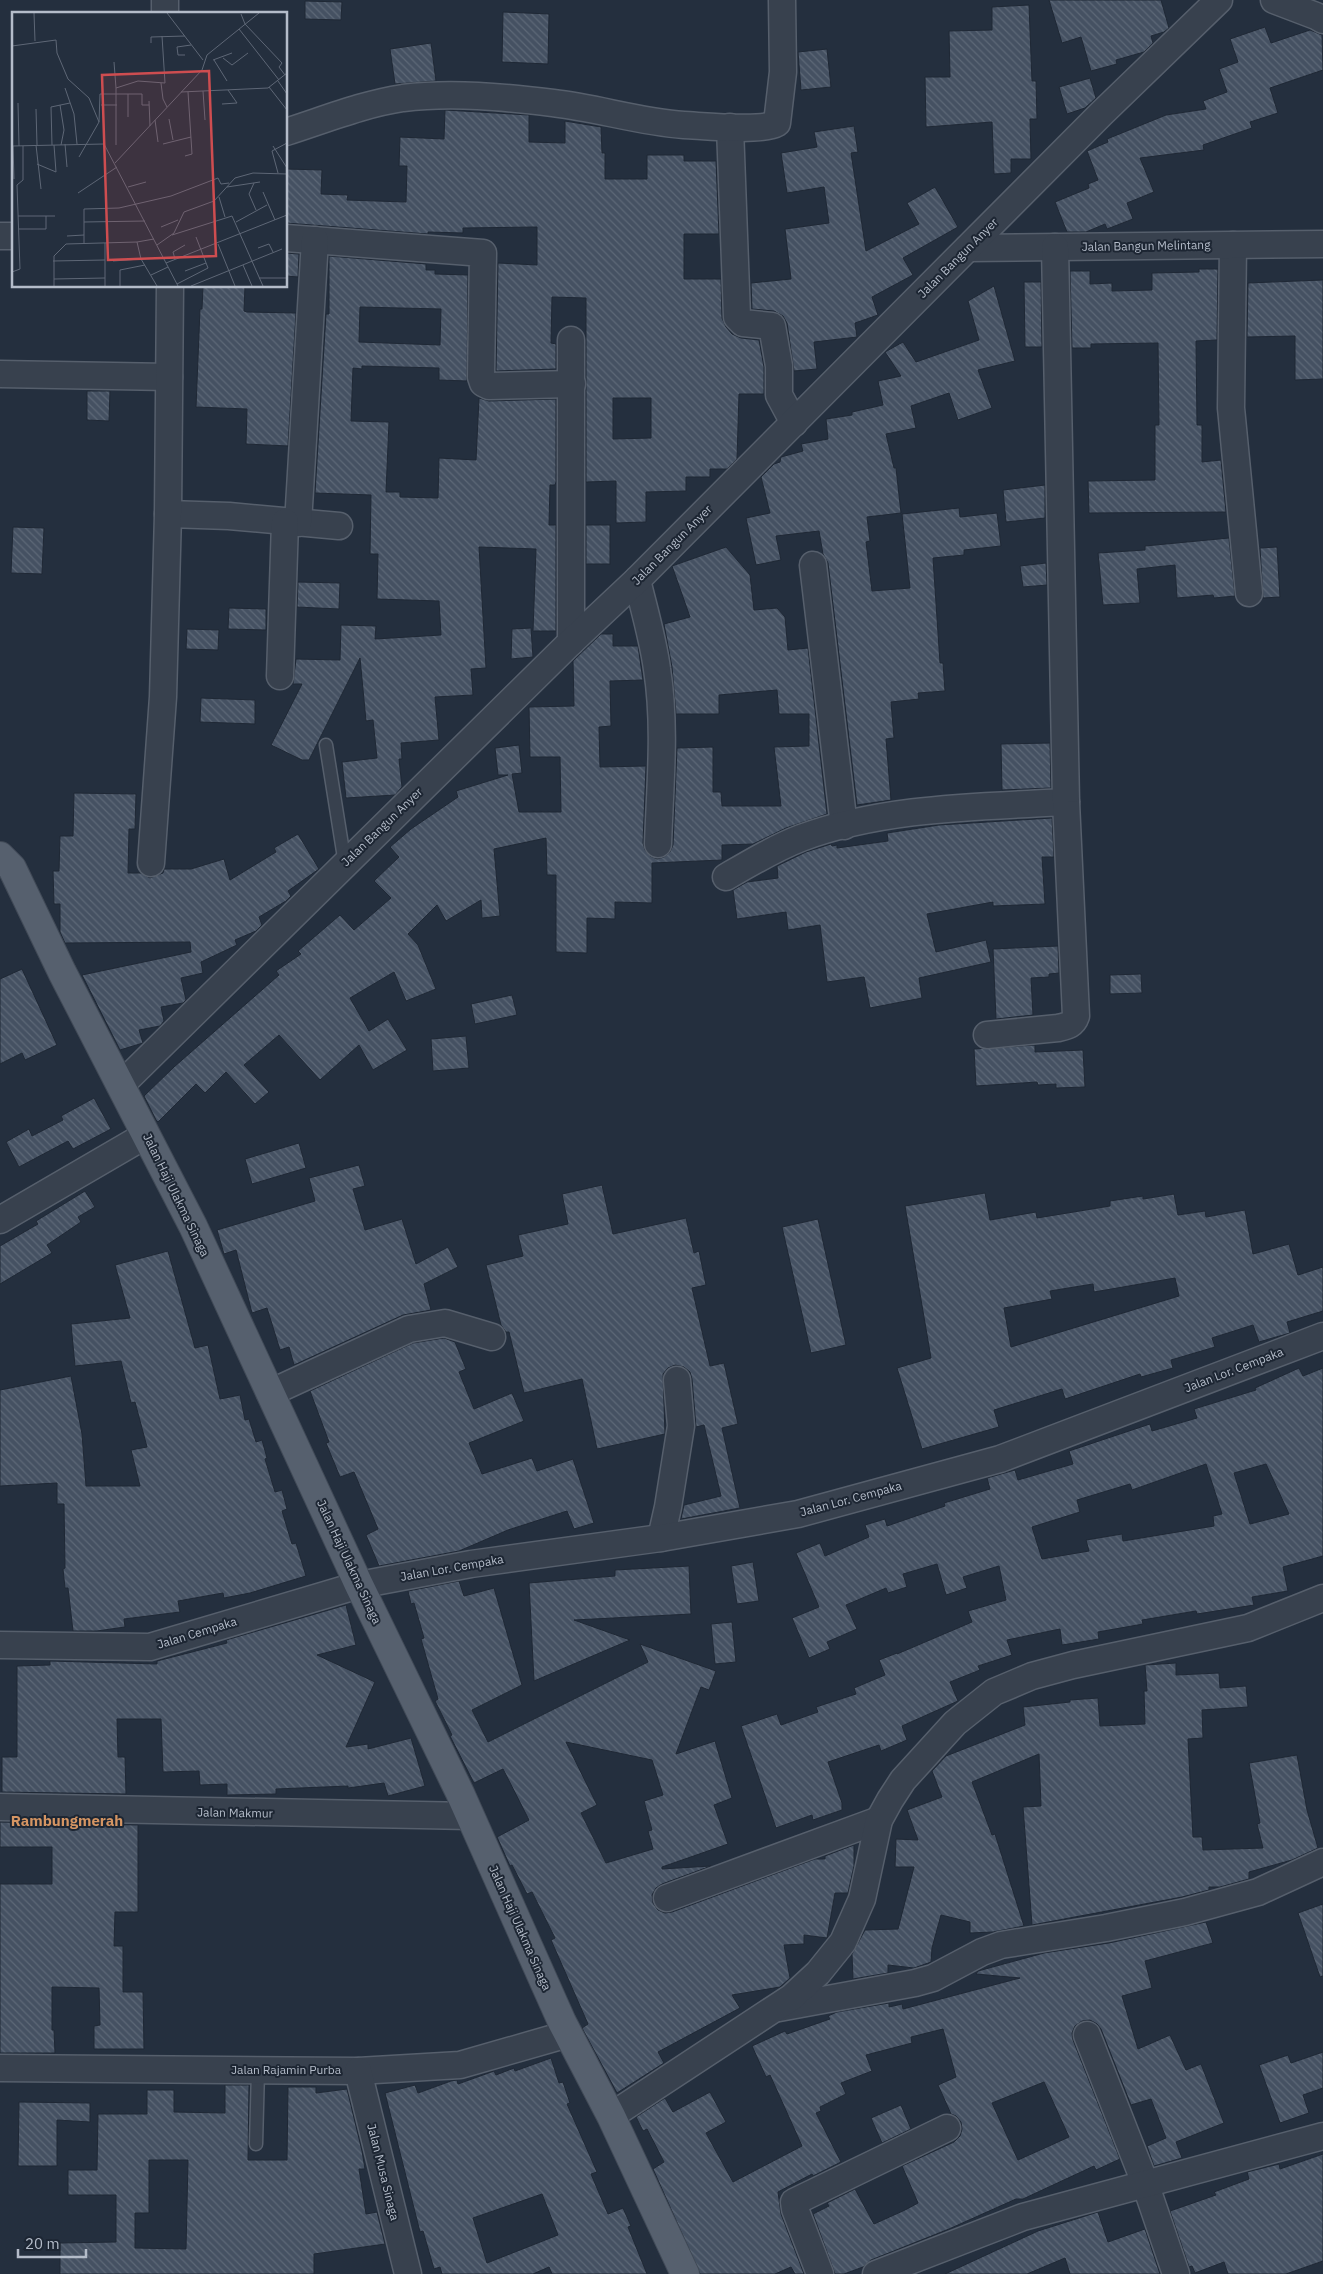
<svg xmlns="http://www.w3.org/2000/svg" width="1323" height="2274" viewBox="0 0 1323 2274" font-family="'IBM Plex Sans',sans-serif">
	<defs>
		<pattern id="building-back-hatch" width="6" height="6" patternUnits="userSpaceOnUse" patternTransform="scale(1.25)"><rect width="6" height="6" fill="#455162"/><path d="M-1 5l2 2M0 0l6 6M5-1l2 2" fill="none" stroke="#5d6877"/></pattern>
	</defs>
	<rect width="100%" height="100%" fill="#242f3e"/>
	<!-- building -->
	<g fill="url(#building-back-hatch)" stroke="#1f2835" fill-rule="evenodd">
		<path d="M1049,0H1161L1169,28L1164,32L1151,36L1153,43L1144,52L1116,60L1117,64L1091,71L1081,37L1062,43Z"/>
		<path d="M305,1L342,2L341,20L305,19Z"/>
		<path d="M1029,5L1032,81H1036L1037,119H1030L1031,159H1011V173L994,174L992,122L926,127L925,77H950L949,31L992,30V7Z"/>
		<path d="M503,12L549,14L548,64L502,62Z"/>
		<path d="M1265,27L1271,43L1310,30L1322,35L1323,70L1270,88L1278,113L1250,122L1252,128L1203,145L1204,150L1140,158L1154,192L1127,203L1133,219L1107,229L1105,224L1086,232H1067L1055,202L1089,188L1088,184L1098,180L1087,151L1108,142L1107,139L1166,115L1206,109L1203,101L1227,92L1219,69L1238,62L1230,39Z"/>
		<path d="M431,43L436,81L395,84L390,49Z"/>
		<path d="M827,49L831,87L801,90L798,52Z"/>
		<path d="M1090,78L1096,98L1085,108L1067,114L1059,87Z"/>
		<path d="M445,110L529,115V142L565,143V121L601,127L602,153H605V179H647V155H684V161H716L719,234H684V279H721L722,318L726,327L732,334L741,338L759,340L764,367V394H739L737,459L727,469H710V477H686V491L646,492V522L616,523V481L586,482V298L552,297L551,343L556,344V369L496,371L498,263L537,265V227L463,228V233L428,232V234L286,223L287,169L322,170L321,194L348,195L347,200L406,202L407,166H399L400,137L444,139ZM613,398H651V438L613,439Z"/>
		<path d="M854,126L858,152L851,153L866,251L919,224L907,203L935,187L958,227L903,258L913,275L872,297L878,315L855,323L857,337L814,342L817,369L794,371L787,323L783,316L774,311L752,309L751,283L791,279L785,229L829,223L824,187L787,193L781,153L817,147L814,132Z"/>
		<path d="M286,253L299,254L298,277L286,276Z"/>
		<path d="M329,256L426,264V270H435V274L468,275L467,381L439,380V368L362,366V369L353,368L351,421L389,422L386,492H400V497L438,498L439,458L476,460L479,398L489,401L556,399V482L555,485H550L549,525H556V631H533L536,549L479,547L486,668L471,669L473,695L435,697L439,740L401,743L402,759H399L402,787L395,795L346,798L342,762L377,758L373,720L366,721L360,658L309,760H302L271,745L302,684H293L296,659L340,660L341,625L376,626L375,639L441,635L439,601L377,599L378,554H370L371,495L315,493L326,314H329ZM360,307L441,309L440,345L359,342Z"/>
		<path d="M1199,269H1218L1217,340L1196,341L1197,425H1202V462L1221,460L1226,512L1089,513L1088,481L1155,480V425H1159L1158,343L1091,344V348H1072L1070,271H1090V284L1112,283V291L1152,290V273L1199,272Z"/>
		<path d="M1323,280V379L1295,380V336L1247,337L1248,283Z"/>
		<path d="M1024,282H1041L1042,347H1025Z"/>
		<path d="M203,286H245L244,311L247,312L296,313L288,446L246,444L247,409L196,407L200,309H202Z"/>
		<path d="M994,286L1015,361L978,370L992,408L958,420L949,393L911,406L916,428L886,434L894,468H896L901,513L867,517L870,541L866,542L872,591L910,588L902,514L959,508L960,517L997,513L1001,546L964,550V555L933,558L940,663H943L945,691L918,693L919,699L891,702L894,738L886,739L891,800L857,805L828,563L823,554L819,531L776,536L781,560L756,565L746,518L770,513L761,477L774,464L780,462L781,457L803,451L801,444L828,439L826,419L852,415V412L883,405L878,381L901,376L885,352L903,342L916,362L979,340L968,301Z"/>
		<path d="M87,391H110L109,421L87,420Z"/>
		<path d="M1045,485V518L1006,522L1003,490Z"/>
		<rect x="586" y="525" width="24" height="39"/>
		<path d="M13,527L44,528L42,574L11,573Z"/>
		<path d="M1229,538L1235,596L1214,598L1213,595L1177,598L1175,565L1137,569L1140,603L1103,605L1098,553L1145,550V546Z"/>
		<path d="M726,547L750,575L754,610L777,608L785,617L788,650L808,648L827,814L786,828L753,844L722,845V860L652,863V903L615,902V919L587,918V953L556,952V875H547L546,838L494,849L500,916L482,918L481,900L446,921L437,905L408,934L418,945L436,989L406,1001L394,972L350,998L369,1031L388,1019L407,1050L373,1070L359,1045L320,1080L279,1035L244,1065L269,1092L255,1104L226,1072L205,1093L196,1084L158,1122L156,1120L144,1096L174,1067L279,975L276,971L301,954L298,951L340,915L354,930L391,898L374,881L399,857L390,847L411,829L458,797L456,791L508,775H498L495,748L519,745L522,773L512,774L519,812H561L560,757H530L529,707L574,706L573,661L601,634H613V646H638L643,680L610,681L611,726L599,727L600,767L646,766L643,843L645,850L650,856L657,859L664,857L670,852L673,845L677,748L713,747V792H721L722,806H781L774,747L809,746V714H779L777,690L719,695V714H676L672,667L664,624L690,617L672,566Z"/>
		<path d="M1277,547L1280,597L1263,598L1260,548Z"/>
		<path d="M1046,563L1047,585L1023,587L1020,566Z"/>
		<path d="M298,582L340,583L339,609L297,607Z"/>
		<path d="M229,608L266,609V630L228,629Z"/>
		<path d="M531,628L533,657L511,659L512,629Z"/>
		<path d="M187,629L219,630L218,650L186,649Z"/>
		<path d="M201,698L255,700V724L200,722Z"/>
		<path d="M1050,743L1051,788L1002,790L1001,744Z"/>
		<path d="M74,793L136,794L135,829H129L128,873H141L150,878L163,873L164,869H191L224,859L230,880L276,852L274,848L298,834L319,869L288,891L291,896L286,901L259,917L262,925L256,931L235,940L237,945L201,962L203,973L181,978L186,1000L183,1003L161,1007L164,1021L160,1026L139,1030L143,1043L120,1050L82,975L191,952L190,942L65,943L60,932V904H54L53,871H59L60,836H73Z"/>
		<path d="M1052,818L1054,857H1042L1045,904L993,906V902L927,914L936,952L986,940L991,962L919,978L922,998L870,1008L864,977L827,982L820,925L788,930L786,912L737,919L733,890L747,882L778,878L777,866L806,852L831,844L832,846L837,845V848L888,841L887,833L939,825Z"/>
		<path d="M1058,946L1059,973L1049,974V977L1031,978L1033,1015L996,1019L993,949Z"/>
		<path d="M22,969L57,1045L25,1060L22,1053L0,1064V979Z"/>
		<path d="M1141,974L1142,993L1110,994V975Z"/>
		<path d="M512,995L517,1015L475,1024L471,1004Z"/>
		<path d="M466,1036L469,1068L433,1071L431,1039Z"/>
		<path d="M1035,1045V1052L1083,1050L1085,1087L1056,1088V1084L1038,1085L1037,1082L976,1086L974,1049Z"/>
		<path d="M94,1098L111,1129L73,1149L68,1141L19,1167L6,1142L29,1129L32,1136L63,1120L61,1116Z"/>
		<path d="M299,1143L306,1168L252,1184L245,1159Z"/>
		<path d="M359,1165L365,1186L353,1189L365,1230L402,1219L416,1264L448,1247L458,1267L424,1284L431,1310L403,1315L294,1365L289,1347L280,1350L267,1308L252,1313L236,1250L224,1254L217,1230L315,1201L309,1178Z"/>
		<path d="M602,1185L613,1234L686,1218L694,1253L699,1251L706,1285L692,1288L710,1366L724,1363L738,1424L722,1428L740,1508L681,1519L684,1505L721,1496L704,1425L696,1427L692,1379L690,1372L684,1367L675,1365L668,1368L663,1374L665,1434L597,1449L582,1379L524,1393L509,1332H506L501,1325L486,1265L523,1256L518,1235L568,1224L562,1194Z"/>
		<path d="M85,1191L95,1207L78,1217L81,1222L47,1245L52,1253L0,1284V1246L38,1224L36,1221Z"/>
		<path d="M985,1193L990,1220L1036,1212L1037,1218L1110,1206V1201L1143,1196V1199L1174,1194L1178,1215L1205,1211L1206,1217L1245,1210L1253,1254L1289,1244L1298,1275L1323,1267V1311L1287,1322L1290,1333L1283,1335L1259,1342L1253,1325L1212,1338L1215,1347L1171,1360L1173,1368L1141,1377L1140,1374L1065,1399L1062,1389L994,1410L999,1427L922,1449L897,1368L931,1358L905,1206ZM1175,1278L1179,1296L1011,1347L1004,1308L1052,1299L1050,1291L1093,1284L1094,1292Z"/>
		<path d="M818,1219L846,1345L811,1353L782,1227Z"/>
		<path d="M168,1251L195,1348L208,1345L220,1399L240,1395L245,1420L249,1419L256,1442L262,1440L267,1458L265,1459L275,1492L282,1490L287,1509L282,1511L292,1544L296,1543L306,1576L250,1593L224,1598L223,1593L178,1601L180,1612L124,1619L125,1627L97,1631H73L68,1588H65L63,1569L65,1568L64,1504H57V1483L0,1486V1390L71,1376L82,1434L86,1486H140L131,1450L147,1447L135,1402L131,1403L121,1361L75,1366L71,1324L130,1318L115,1265Z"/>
		<path d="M444,1338L455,1342L466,1369L459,1372L474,1409L512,1393L524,1421L469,1443L482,1474L532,1458L537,1471L573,1459L594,1523L574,1529L567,1511L508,1530L459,1551L379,1566L366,1535L378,1529L354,1472L340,1477L326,1443L329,1442L310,1391L413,1343Z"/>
		<path d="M1299,1368L1303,1376L1323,1368V1556L1283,1567L1288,1591L1252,1597L1254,1605L1197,1614L1196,1611L1142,1620L1143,1624L1098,1632L1099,1639L1062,1645L1060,1629L1007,1640L1012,1655L978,1666L980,1670L950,1682L958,1701L902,1726L907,1740L881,1751L879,1745L828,1762L842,1803V1810L813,1820L812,1815L776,1828L741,1726L777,1714L781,1725L818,1712L816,1707L856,1694L854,1688L885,1675L879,1660L897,1653V1654L972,1622L968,1611L1006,1600L999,1566L963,1577L967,1588L946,1595L937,1564L903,1574L907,1587L888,1593L886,1588L846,1605L857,1629L827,1642L830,1649L809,1658L792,1618L819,1607L796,1553L820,1543L825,1556L869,1537L865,1525L885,1519L887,1526L945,1506L944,1503L990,1489L987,1478L1015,1470L1018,1480L1073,1464L1069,1451L1150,1424L1152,1431L1197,1418L1194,1409L1256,1390L1255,1388ZM1206,1464L1222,1514L1213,1516L1214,1526L1123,1541L1122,1534L1086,1540L1089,1551L1042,1559L1032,1527L1080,1512L1077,1500L1130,1484L1132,1490ZM1266,1464L1289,1514L1250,1524L1234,1473Z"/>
		<path d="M753,1562L759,1601L737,1604L731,1566Z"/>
		<path d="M689,1566L691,1614L574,1620L630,1640L534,1681L529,1583L615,1576V1570Z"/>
		<path d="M459,1581L464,1596L494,1588L522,1685L472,1710L488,1742L648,1662L640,1644L716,1671L709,1690L701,1687L676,1754L715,1741L732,1798L714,1805L728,1844L662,1867V1869L711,1866L662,1884L656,1888L652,1895L653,1903L658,1910L665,1913L672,1912L815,1859H825V1856L854,1845V1866L848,1893H835L827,1938L804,1935V1944L784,1945L790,1978L780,1987L732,1995L740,2008L658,2052L664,2063L617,2093L582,2028L588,2024L551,1940L555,1938L532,1892L527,1894L512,1865L510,1866L497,1837L529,1820L503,1769L474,1783L450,1736L452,1735L435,1701L438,1699L421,1639L424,1638L414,1603L411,1604L408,1591ZM566,1742L652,1760L663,1795L644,1801L652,1830L648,1831L653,1849L606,1863L581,1813L597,1805Z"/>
		<path d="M346,1605L356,1645L317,1655L375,1682L346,1747L368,1744V1749L411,1738L425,1786L388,1796L384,1783L348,1788V1786L276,1789V1794L227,1795V1784L200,1785L199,1771L163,1772L161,1719H117L118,1757H125L126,1794L2,1792V1757H17V1666L50,1665V1661L157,1664V1661L227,1643L226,1640Z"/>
		<path d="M732,1622L736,1662L715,1664L711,1624Z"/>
		<path d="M1176,1663V1675L1219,1673L1220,1688L1246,1686L1248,1707L1202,1710L1203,1738L1188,1739L1193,1837H1202L1203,1850L1263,1848L1257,1824L1260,1823L1249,1763L1297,1755L1307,1810L1318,1848L1292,1860L1249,1872V1879L1220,1887H1209V1890L1182,1897L1032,1925L1023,1807L1041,1806L1039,1754L972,1782L992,1835L995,1834L1024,1926L993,1932L970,1933V1922L941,1915L932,1948L931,1962L914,1968L888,1965V1973L853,1979L852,1954L865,1930L898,1929L914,1867H895L896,1839L918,1840L907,1810L942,1797L932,1771L946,1756L1025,1725L1023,1707L1070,1702V1700L1098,1698L1100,1726L1145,1724L1144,1691H1147L1145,1665Z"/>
		<path d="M0,1822L138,1825V1912H115L114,1946H123V1992H143L144,2049H94V2026L100,2025L99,1988L52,1987V2030H54L55,2053H0V1884H52V1847H0Z"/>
		<path d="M1323,1904V1976L1320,1977L1298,1913Z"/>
		<path d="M1206,1922L1213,1943L1145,1961L1152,1988L1122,1996L1138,2049L1170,2035L1186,2070L1201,2064L1224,2123L1176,2142L1182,2158L1154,2166L1147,2146L1166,2138L1151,2099L1131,2105L1101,2029L1097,2024L1090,2020L1082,2021L1075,2026L1072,2033L1073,2040L1120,2159L1096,2170L1094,2166L1023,2199H1016L949,2229L871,2260L863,2267L844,2274H835L813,2214L829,2206L827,2203L855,2189L874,2224L905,2210L918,2203L902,2166L954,2142L960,2136L962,2129L961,2122L956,2116L951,2114L938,2085L956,2077L943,2029L911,2037L912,2043L866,2055L872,2071L841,2083L846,2094L820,2107L821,2111L816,2113L841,2162L813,2176L812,2174L778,2192L781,2214L804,2274H795L791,2267L775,2274H700L653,2169L664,2162L647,2129L643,2131L636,2117L665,2098L673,2112L710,2092L726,2122L706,2133L733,2182L802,2146L770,2075L766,2077L752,2046L785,2031L787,2034L830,2019L828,2016L837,2012L889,2003V2007L902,2004L903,2009L1020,1978L976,1974L978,1971L1044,1953L1109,1943ZM1044,2082L1069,2137L1018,2160L992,2103Z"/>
		<path d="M1323,2052V2088L1303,2095L1309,2113L1280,2123L1259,2065L1288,2055L1291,2063Z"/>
		<path d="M551,2058L559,2083L563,2082L570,2103L567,2104L597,2172L591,2174L608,2214L623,2208L631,2226L628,2227L647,2274H552L549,2267L533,2274H442L440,2267L434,2269L423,2231L420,2232L385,2093L415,2085L418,2093L451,2081L457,2080L458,2084L494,2071L496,2075L514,2068L515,2071ZM542,2194L558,2235L487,2263L473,2218Z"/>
		<path d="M225,2085H249L248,2160H287L288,2087H316V2093L347,2089L362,2151L365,2169H359L366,2214L377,2212L385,2244L314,2254V2274H60V2243L116,2242V2195H68V2170H97L98,2114H147V2090H174V2112L225,2113ZM149,2160H188L186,2249L135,2248V2213H149Z"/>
		<path d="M19,2102L90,2103V2122L57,2120V2166H18Z"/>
		<path d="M901,2105L911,2129L882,2143L871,2118Z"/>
		<path d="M1323,2154V2261L1286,2274H1228L1224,2262L1195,2273L1192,2266L1189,2267L1170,2211L1216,2195L1214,2192L1249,2179L1247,2172L1279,2164L1280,2169Z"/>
		<path d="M1098,2212L1108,2242L1145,2229L1160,2274H1070L1065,2258L1027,2274H945L1038,2231Z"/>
	</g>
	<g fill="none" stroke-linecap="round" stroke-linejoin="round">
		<defs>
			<g id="service">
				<path d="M326,745L345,864"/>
				<path d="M256,2144L258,2070"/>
			</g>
			<g id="minor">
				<path d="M165,0V14"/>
				<path d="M1274,0L1316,16L1323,20"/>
				<path d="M730,127L737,317L743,323L772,326L779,366V395L794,423"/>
				<path d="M286,132C324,120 363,104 403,98C452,92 504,97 553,103C597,108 640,122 684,125C705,126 762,132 777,123L783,72L782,0"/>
				<path d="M0,236H14"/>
				<path d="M286,238L483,253L481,377L483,383L489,386L572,384"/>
				<path d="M1233,245L1231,408L1249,593"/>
				<path d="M968,248L1323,244"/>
				<path d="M571,340V642"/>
				<path d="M0,374L169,377"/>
				<path d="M168,514L229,516L339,526"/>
				<path d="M298,523L315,240"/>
				<path d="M813,565L844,826"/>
				<path d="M637,580C644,609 653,639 657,669C666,726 660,786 658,844"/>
				<path d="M280,676L285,522"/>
				<path d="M151,863L163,697L168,514L170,286"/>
				<path d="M726,877C750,863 775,848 801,838C884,807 978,807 1066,802"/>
				<path d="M987,1035L1058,1028C1067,1026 1073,1025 1076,1016L1066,802L1055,247"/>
				<path d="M121,1085L571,642L637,580L1101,114L1219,0"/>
				<path d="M0,1220L146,1135"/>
				<path d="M270,1393L409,1329L445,1323L492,1337"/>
				<path d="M661,1538L668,1507L681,1426L677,1380"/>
				<path d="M0,1645L150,1647L359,1585L471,1564L661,1538L798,1514L1000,1459L1323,1336"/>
				<path d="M0,1807L470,1816"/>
				<path d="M667,1898L879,1820"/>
				<path d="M779,2008L915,1983L933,1978L982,1952L1001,1945L1106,1928L1185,1912L1258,1892L1323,1862"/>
				<path d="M1087,2035L1145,2183L1176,2274"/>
				<path d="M0,2068L358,2071L460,2065L568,2034"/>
				<path d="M358,2071L408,2274"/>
				<path d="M611,2116L792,1997L818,1973L843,1942L862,1899L879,1820L890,1800L903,1780L955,1723L994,1692L1032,1676L1073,1665L1248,1628L1323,1598"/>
				<path d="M820,2274L795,2209L794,2202L947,2128"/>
				<path d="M876,2274L1023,2217L1323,2136"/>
			</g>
			<path id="primary" d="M0,856L12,868L62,972L193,1226L359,1585L460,1793L562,2022L611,2116L685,2274"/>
		</defs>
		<!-- service casing -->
		<use href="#service" stroke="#565f6c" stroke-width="15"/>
		<!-- minor casing -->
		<use href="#minor" stroke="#565f6c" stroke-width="29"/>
		<!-- primary casing -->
		<use href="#primary" stroke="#414a57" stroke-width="30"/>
		<!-- service -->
		<use href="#service" stroke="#38414e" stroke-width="12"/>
		<!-- minor -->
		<use href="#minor" stroke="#38414e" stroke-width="26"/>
		<!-- primary -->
		<use href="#primary" stroke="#56606e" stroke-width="28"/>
	</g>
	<g text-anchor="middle" stroke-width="4" stroke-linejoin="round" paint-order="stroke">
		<!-- street labels -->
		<g font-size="12" fill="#b4bcc9" stroke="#1d2633">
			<text transform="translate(1146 246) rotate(-1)" y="4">Jalan Bangun Melintang</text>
			<text transform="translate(958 258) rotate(-45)" y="4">Jalan Bangun Anyer</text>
			<text transform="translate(672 545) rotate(-45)" y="4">Jalan Bangun Anyer</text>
			<text transform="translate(382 827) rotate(-44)" y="4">Jalan Bangun Anyer</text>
			<text transform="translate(176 1195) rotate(64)" y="4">Jalan Haji Ulakma Sinaga</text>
			<text transform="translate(1234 1370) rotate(-21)" y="4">Jalan Lor. Cempaka</text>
			<text transform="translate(851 1499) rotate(-15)" y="4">Jalan Lor. Cempaka</text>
			<text transform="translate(349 1562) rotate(65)" y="4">Jalan Haji Ulakma Sinaga</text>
			<text transform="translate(452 1568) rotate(-10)" y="4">Jalan Lor. Cempaka</text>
			<text transform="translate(197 1633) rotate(-17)" y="4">Jalan Cempaka</text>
			<text transform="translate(235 1813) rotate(1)" y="4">Jalan Makmur</text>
			<text transform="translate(520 1928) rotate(66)" y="4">Jalan Haji Ulakma Sinaga</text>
			<text x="286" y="2074">Jalan Rajamin Purba</text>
			<text transform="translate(383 2172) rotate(76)" y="4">Jalan Musa Sinaga</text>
		</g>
		<!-- quarter labels -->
		<g font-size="15" font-weight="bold" fill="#d59563" stroke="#1d2633">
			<text x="67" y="1826">Rambungmerah</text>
		</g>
	</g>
	<!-- overview -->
	<g transform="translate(12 12)">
		<rect width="275" height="275" fill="#242f3e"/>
		<path fill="none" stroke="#5e6776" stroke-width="1" d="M22,1L23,29M155,1L191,48M229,2L233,12L270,51L267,55L273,63M227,17L267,68M139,31V25L173,24M0,34L44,28L45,41L56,67L77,86L87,110M173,43H166L165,35L179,33M211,46L220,53L236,41M201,48L220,41M202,48L215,69M102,50L104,76M266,69L275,82M149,71L151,87L155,95M257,75L275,98M53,76L62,102L65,132M191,79L193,108M169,80L256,76L275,61M137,89L138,114M6,91L7,134M210,92L225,91L216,78M48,93L52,118L49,133M89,93H105M24,97L25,133M116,105V82M157,107L161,128M143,108L146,130M53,132L55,155M151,132L179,125M24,133L29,177M40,133L39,95L58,91M104,133V76L126,69L153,71L150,24M0,134L92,132L166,274M1,134L2,167M261,134L275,156M173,144L180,142L176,80M67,145L87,110L88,82H130V93H137M103,151L190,58L195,43L247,1M25,152L44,160L42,133M266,161L260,139L275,131M242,171L237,182L244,198M116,175L134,170M215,175L248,170M251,180L263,208M66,181L105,155M207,185L213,205M6,204H43M72,210L133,209M224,210L255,193M149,215L166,208M7,217H34V204M160,223L220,204L251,274M55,224L72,223M125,230L129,247L145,274M93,231V274M72,232V197L107,196L159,184L206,166L209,172L217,171M206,232L223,274M145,233L162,221L172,200L202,189L223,166L241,161L275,162M246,236L257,232L261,240M163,247L161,240L173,233M41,249L93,248M101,249L129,247M154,251L275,203M231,253L240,274M173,259L194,251M0,260L8,257L5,173L11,168V134M139,263L156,255M247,266H275M42,267L93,266M165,272L196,256L184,225M42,274V244L54,232L125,230L142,227M108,274V258L133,253M179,274L270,237"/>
		<path fill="#ce4d50" fill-opacity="0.15" stroke="#ce4d50" stroke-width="2.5" d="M197,59L204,244L96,248L90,63Z"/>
		<rect width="275" height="275" fill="none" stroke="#b4bcc9" stroke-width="2.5"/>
	</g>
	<!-- scale -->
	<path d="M18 2249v8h68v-8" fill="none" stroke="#b4bcc9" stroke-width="2.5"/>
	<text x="25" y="2249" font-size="15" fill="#b4bcc9" stroke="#1d2633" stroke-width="4" paint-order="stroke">20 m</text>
</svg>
